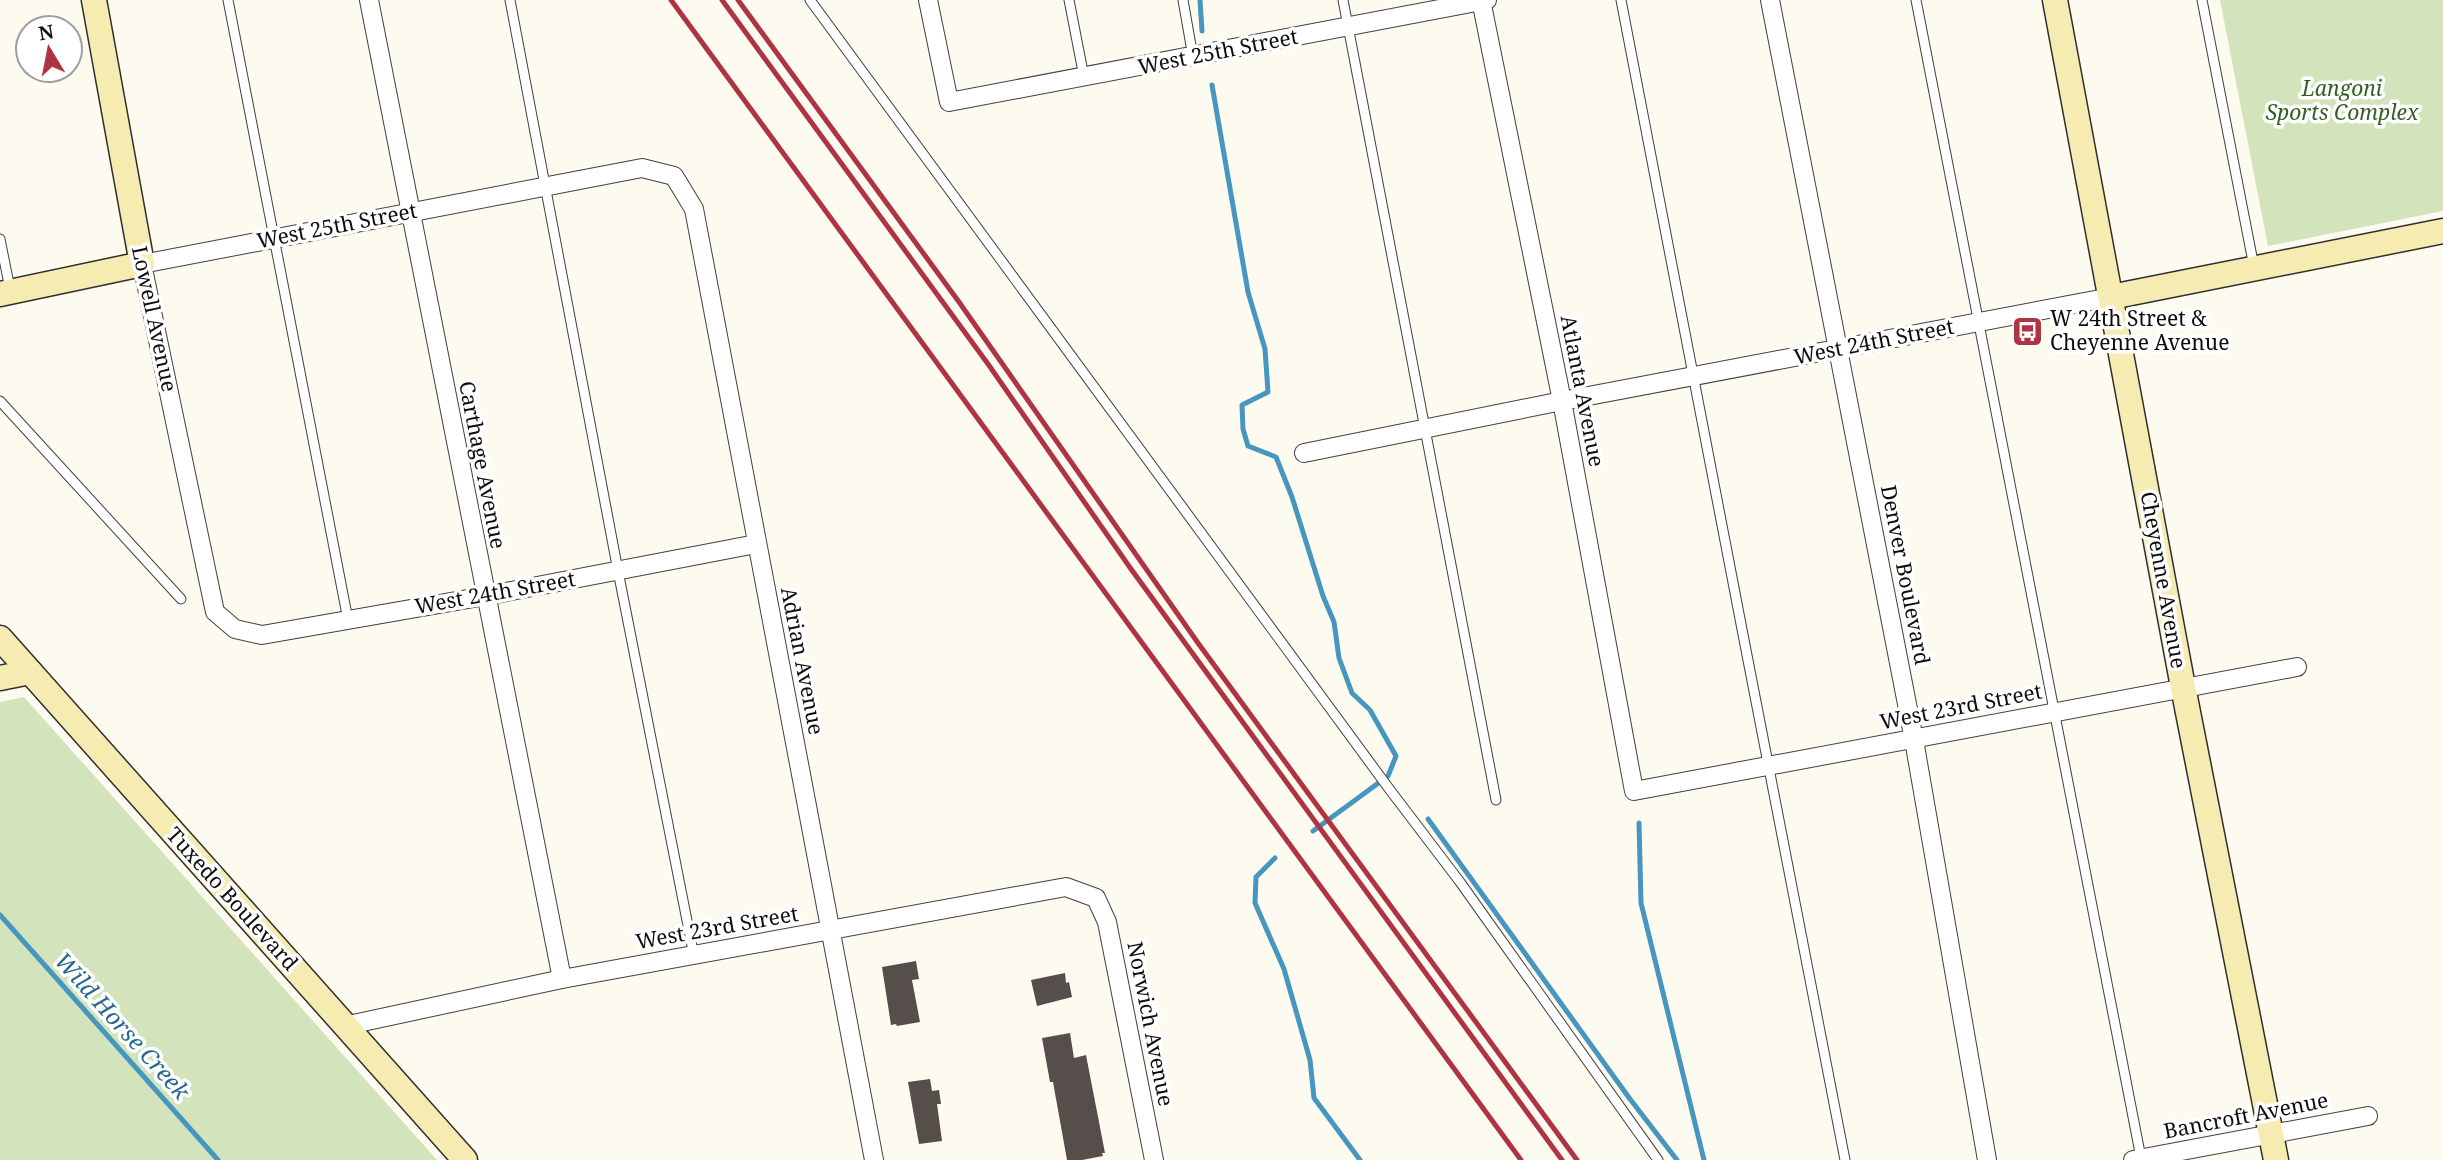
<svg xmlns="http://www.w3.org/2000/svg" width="2443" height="1160" viewBox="0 0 2443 1160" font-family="'Noto Serif',serif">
	<rect width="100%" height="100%" fill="#fdfaef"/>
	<!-- green -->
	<g fill="#d3e4bc">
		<path d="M2220,0H2443V211L2268,246Z"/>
		<path d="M24,697L437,1160H0V702Z"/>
	</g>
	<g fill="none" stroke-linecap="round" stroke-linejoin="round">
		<!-- stream -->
		<g stroke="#4796bf" stroke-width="5">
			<path d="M1200,0L1202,31"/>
			<path d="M1212,85L1248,292L1265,349L1268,392L1242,405L1243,429L1248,446L1276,457L1292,497L1323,596L1334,622L1339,658L1352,693L1370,710L1396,756L1388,776L1313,831"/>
			<path d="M1428,819L1630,1099L1677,1160"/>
			<path d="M1639,823L1641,903L1704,1160"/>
			<path d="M1275,858L1256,877L1255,903L1284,969L1310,1060L1314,1098L1360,1160"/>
			<path d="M0,915L218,1160"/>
		</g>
	</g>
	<!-- building -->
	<g fill="#554e4b">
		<path d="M916,961L919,979L912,980L920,1022L897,1026L896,1024L891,1025L882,967Z"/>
		<path d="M1065,973L1066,983L1069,982L1072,997L1037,1006L1031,980Z"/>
		<path d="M1070,1033L1074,1058L1086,1055L1105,1153H1102L1103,1156L1082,1160H1067L1053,1082H1050L1042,1038Z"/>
		<path d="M930,1079L932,1091L939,1090L941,1104H937L942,1141L919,1144L908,1082Z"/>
	</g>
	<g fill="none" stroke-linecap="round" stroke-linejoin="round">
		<defs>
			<g id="lane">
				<path d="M228,0L348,620"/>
				<path d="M510,0L618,571L694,956"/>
				<path d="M810,0L1390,790L1460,882L1658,1160"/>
				<path d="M1069,0L1084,77"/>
				<path d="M1183,0L1193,57"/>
				<path d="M1343,0L1496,800"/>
				<path d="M1621,0C1697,386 1768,774 1845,1160"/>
				<path d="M1916,0L2141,1158"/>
				<path d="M2202,0L2254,267"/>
				<path d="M0,239L10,289"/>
				<path d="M0,401L181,599"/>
			</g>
			<g id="street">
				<path d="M369,0L562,979"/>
				<path d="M928,0L949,102L1487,0"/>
				<path d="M1481,0L1562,401L1634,791L2297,667"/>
				<path d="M1770,0L1914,740L1987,1160"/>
				<path d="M1304,453L1562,401L2111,297"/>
				<path d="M756,544L485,596L262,635L235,629L215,612L142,264L642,168L674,176L694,209L874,1160"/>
				<path d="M344,1026L562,979L1066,887L1096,898L1107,922L1154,1160"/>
				<path d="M2133,1160L2368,1116"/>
			</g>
			<g id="secondary">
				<path d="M2055,0L2183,687L2276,1160"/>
				<path d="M0,294L142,264L94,0"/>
				<path d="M2111,297L2443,231"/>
				<path d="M0,638L465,1160"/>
				<path d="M0,678L30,672"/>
			</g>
		</defs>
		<!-- lane casing -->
		<use href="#lane" stroke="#404040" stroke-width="11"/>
		<!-- street casing -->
		<use href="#street" stroke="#404040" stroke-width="20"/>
		<!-- secondary casing -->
		<use href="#secondary" stroke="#2f2f2f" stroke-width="27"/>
		<!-- lane -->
		<use href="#lane" stroke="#fff" stroke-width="9"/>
		<!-- street -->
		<use href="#street" stroke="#fff" stroke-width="18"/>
		<!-- secondary -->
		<use href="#secondary" stroke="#f6ebb1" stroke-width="24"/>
		<!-- rail -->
		<g stroke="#ae3441" stroke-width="5">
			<path d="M671,0L1521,1160"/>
			<path d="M722,0L988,364L1131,569L1562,1160"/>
			<path d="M738,0L959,302L1198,643L1577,1160"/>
		</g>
	</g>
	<!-- icons -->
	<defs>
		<symbol id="bus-square" viewBox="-11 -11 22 22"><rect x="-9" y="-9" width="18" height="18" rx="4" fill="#ae3441" stroke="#fff"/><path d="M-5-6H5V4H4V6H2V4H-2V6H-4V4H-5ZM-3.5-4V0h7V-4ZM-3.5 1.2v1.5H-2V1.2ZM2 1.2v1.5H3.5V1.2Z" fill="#fff"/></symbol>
	</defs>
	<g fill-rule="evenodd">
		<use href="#bus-square" x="2010" y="314" width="35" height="35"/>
	</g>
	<g text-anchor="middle" stroke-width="7" stroke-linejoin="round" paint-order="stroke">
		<!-- street labels -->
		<g font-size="21" fill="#0d0d0d" stroke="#fff">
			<text transform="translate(1218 52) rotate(-11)" y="7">West 25th Street</text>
			<text transform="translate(337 226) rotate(-11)" y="7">West 25th Street</text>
			<text transform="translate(154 319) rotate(78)" y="7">Lowell Avenue</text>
			<text transform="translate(1874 342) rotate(-11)" y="7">West 24th Street</text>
			<text transform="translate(1582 391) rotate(79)" y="7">Atlanta Avenue</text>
			<text transform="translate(482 465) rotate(79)" y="7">Carthage Avenue</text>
			<text transform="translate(1905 575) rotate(79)" y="7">Denver Boulevard</text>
			<text transform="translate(2163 580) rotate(80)" y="7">Cheyenne Avenue</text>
			<text transform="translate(495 593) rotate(-10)" y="7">West 24th Street</text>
			<text transform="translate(802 661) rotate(79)" y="7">Adrian Avenue</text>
			<text transform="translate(1961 707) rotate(-11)" y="7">West 23rd Street</text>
			<text transform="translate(232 899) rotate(48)" y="7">Tuxedo Boulevard</text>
			<text transform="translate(717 928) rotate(-10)" y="7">West 23rd Street</text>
			<text transform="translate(1150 1024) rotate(79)" y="7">Norwich Avenue</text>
			<text transform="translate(2246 1116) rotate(-11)" y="7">Bancroft Avenue</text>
		</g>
		<!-- park labels -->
		<g font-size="21" font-style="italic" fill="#345e24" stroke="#fff">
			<text x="2342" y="96">Langoni<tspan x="2342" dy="24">Sports Complex</tspan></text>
		</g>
		<!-- poi labels -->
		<g font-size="21" fill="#0d0d0d" stroke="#fff" text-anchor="start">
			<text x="2050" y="326">W 24th Street &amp;<tspan x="2050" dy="24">Cheyenne Avenue</tspan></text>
		</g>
		<!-- water labels -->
		<g font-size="23" font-style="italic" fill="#246892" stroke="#fff">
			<text transform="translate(122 1026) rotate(48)" y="8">Wild Horse Creek</text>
		</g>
	</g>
	<!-- north arrow -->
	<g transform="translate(49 49) rotate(350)"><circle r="33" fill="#ffffff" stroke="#9e9e9e" stroke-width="2"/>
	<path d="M0-5L12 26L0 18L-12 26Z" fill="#ae3441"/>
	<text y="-10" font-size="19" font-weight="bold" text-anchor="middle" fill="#0d0d0d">N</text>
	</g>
</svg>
